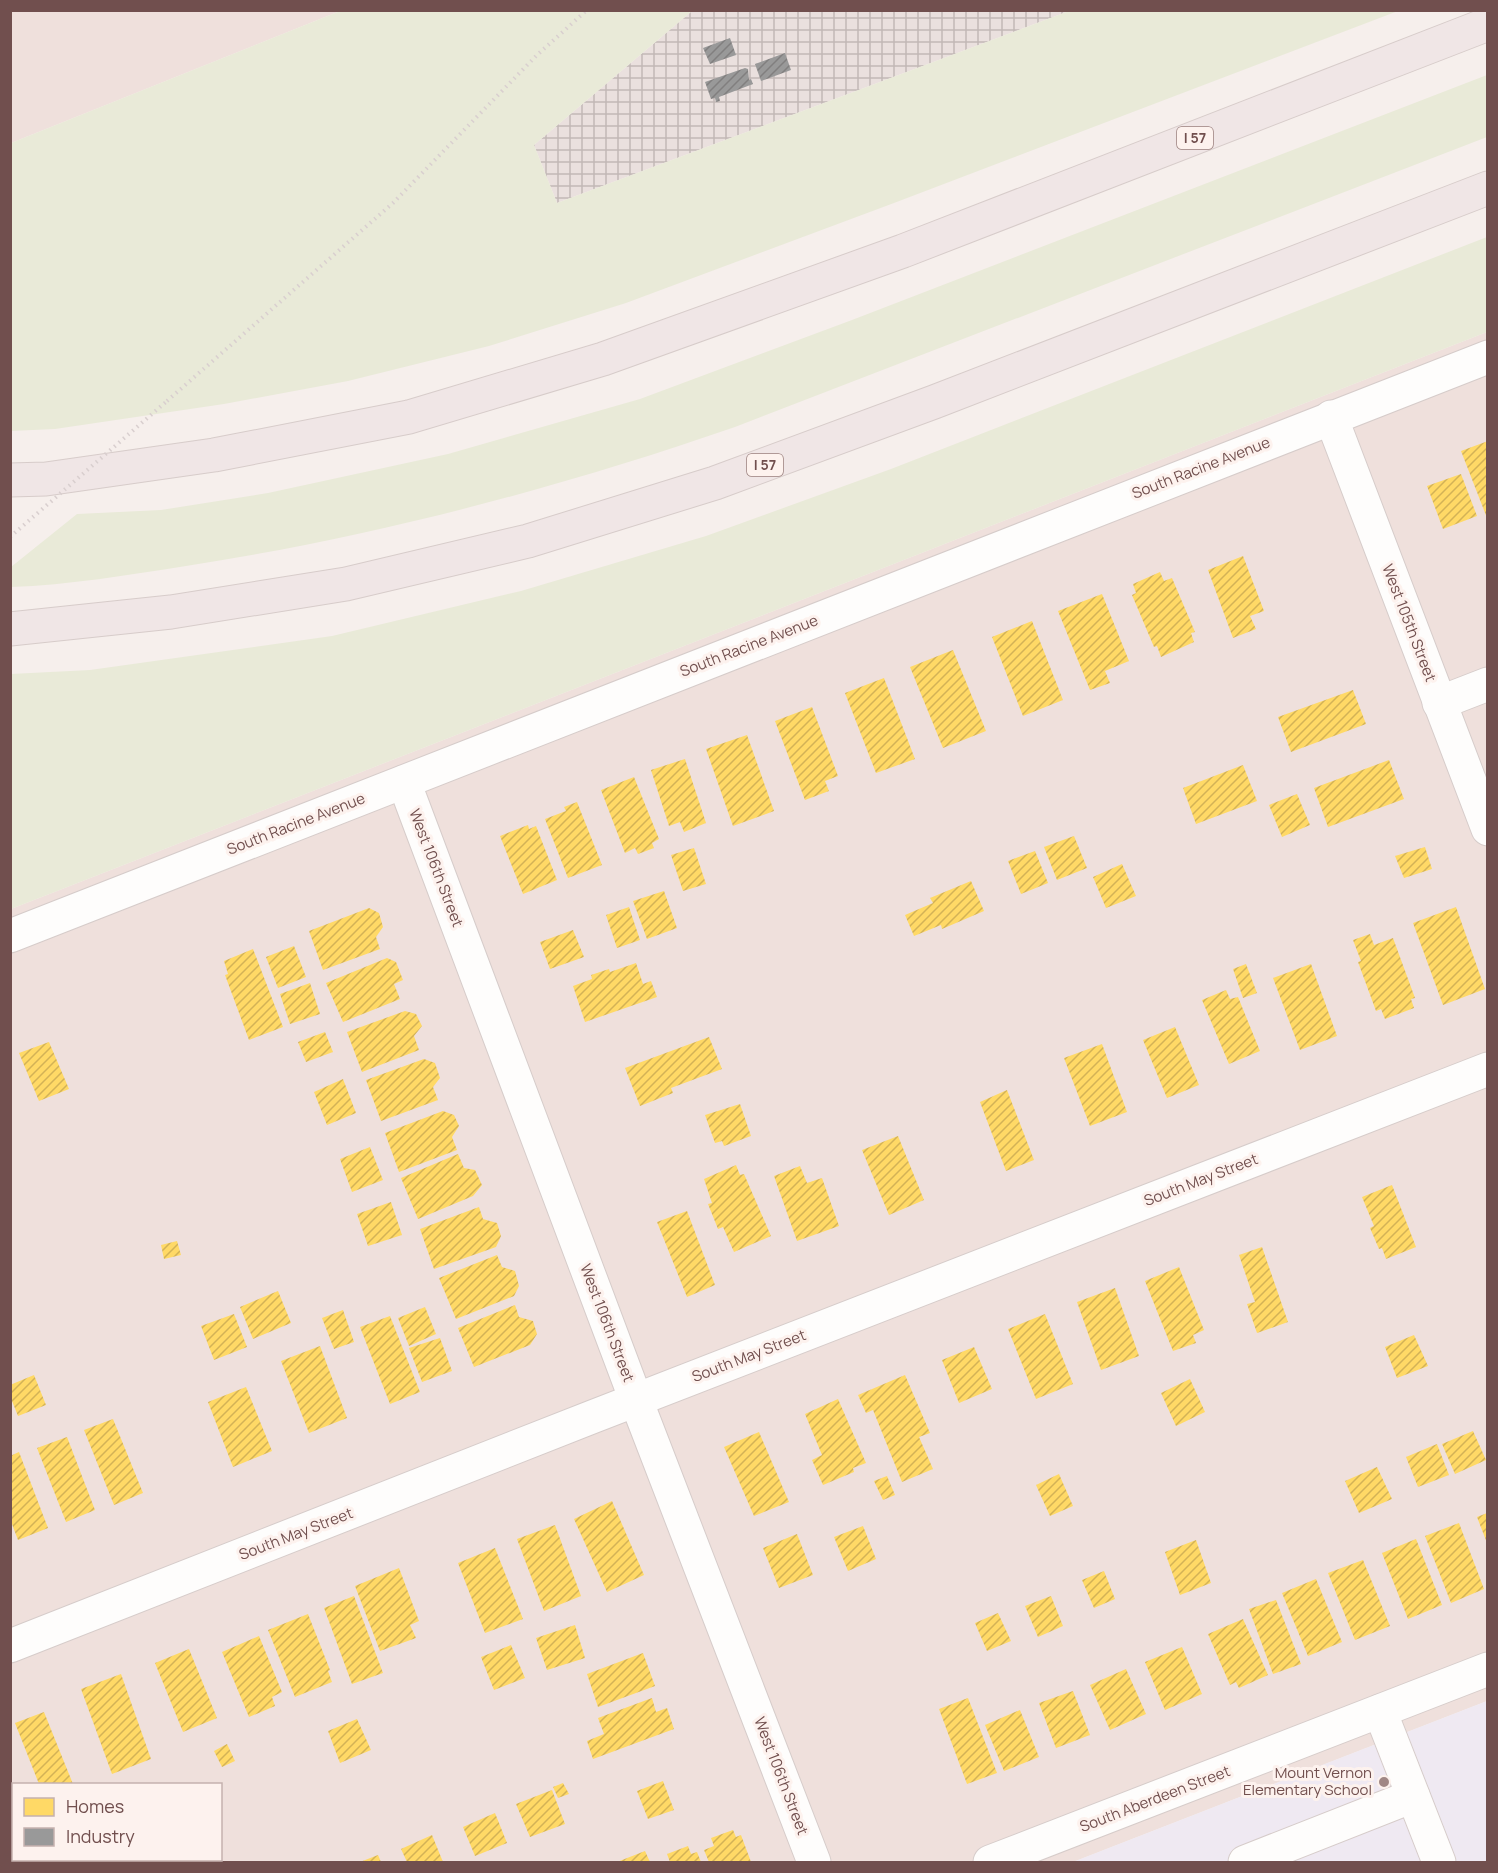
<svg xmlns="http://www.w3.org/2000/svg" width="1498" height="1873" viewBox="0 0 1498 1873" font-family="Manrope,sans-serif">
	<defs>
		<pattern id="industrial-grid" width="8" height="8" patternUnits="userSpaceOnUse" patternTransform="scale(1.5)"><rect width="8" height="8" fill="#eae0de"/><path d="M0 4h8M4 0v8" fill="none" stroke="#c2b8b6"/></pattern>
		<pattern id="homes-hatch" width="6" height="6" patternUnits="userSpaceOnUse" patternTransform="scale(1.5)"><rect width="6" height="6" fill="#ffd966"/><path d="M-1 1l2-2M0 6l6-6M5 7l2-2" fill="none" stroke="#d3b256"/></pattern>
		<pattern id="industry-hatch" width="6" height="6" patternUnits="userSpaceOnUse" patternTransform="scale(1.5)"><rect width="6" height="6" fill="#999"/><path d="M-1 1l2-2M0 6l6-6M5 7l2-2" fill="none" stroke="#817f7f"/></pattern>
	</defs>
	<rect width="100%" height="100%" fill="#f6efec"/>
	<!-- residential -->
	<g fill="#efe0dc" fill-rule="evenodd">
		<path d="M11,11H340L11,143Z"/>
		<path d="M1487,332V1701L1073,1862H11V909ZM14,1784H220V1860H14Z"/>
	</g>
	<!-- industrial -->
	<path fill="url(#industrial-grid)" d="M692,11H1069L557,203L534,145Z"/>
	<!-- education -->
	<path fill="#efe9f2" d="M1487,1701V1862H1073Z"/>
	<!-- grass -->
	<g fill="#e9ead8">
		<path d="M340,11H692L534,145L557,203L1069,11H1398L894,203L626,303L489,346L348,381L224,404L55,429L11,431V143Z"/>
		<path d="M1487,75V137L735,427C556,489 373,537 186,566C128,575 69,585 11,587V567L77,514L161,510L268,493L448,454L640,399L852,320Z"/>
		<path d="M1487,237V332L11,909V674L90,670L332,636L521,591L706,536L891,469Z"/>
	</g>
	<!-- homes -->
	<g fill="url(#homes-hatch)">
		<path d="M1488,441V518H1487L1461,451Z"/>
		<path d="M1461,474L1477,516L1443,529L1427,486Z"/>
		<path d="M1243,556L1264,611L1250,616L1256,629L1233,638L1208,570Z"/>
		<path d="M1160,572L1164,581L1172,578L1195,632L1191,633L1194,642L1161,657L1157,646L1154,647L1132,595L1136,593L1133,584Z"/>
		<path d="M1102,594L1129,661L1105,671L1110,683L1090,690L1058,611Z"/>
		<path d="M1032,621L1063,700L1023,716L992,637Z"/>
		<path d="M953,650L986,731L943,748L910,667Z"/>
		<path d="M884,678L915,759L876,773L845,693Z"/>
		<path d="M1353,690L1366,724L1291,752L1278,717Z"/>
		<path d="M812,707L838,776L825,781L829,791L805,800L775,721Z"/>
		<path d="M747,735L774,811L733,826L706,749Z"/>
		<path d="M685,759L706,823L684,832L680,822L669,826L651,770Z"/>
		<path d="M1389,760L1404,799L1328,827L1314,788Z"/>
		<path d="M1243,765L1257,801L1196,824L1183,788Z"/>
		<path d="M634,777L659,839L652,843L654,848L638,854L635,848L625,853L601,790Z"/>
		<path d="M1297,794L1310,825L1282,837L1269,805Z"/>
		<path d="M577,802L602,865L568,878L545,819L566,811L564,807Z"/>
		<path d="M528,825L529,829L536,826L557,880L523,894L500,836Z"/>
		<path d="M1074,836L1087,868L1057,880L1044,847Z"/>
		<path d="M1425,847L1432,869L1404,878L1395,856Z"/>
		<path d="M694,848L706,884L683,891L671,855Z"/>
		<path d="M1035,851L1048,883L1021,894L1008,861Z"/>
		<path d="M1122,864L1136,896L1106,908L1093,877Z"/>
		<path d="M971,881L984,911L942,929L941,925L914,936L905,915L933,903L930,898Z"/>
		<path d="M664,891L677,928L647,939L633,901Z"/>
		<path d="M629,907L640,940L617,948L606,915Z"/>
		<path d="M1456,907L1485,989L1443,1005L1413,923Z"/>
		<path d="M369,908L379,913L383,927L376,937L380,949L323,970L309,931Z"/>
		<path d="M573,930L584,957L550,969L540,942Z"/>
		<path d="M1370,934L1374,945L1393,938L1415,998L1411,999L1414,1008L1385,1019L1381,1009L1376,1011L1358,962L1361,961L1353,940Z"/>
		<path d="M294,946L306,977L278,988L266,957Z"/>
		<path d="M253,949L283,1027L249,1040L225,975L228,974L224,961Z"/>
		<path d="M387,958L396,962L403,980L394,984L400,999L343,1022L326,983Z"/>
		<path d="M636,963L643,984L651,981L657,997L585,1022L573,986L592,979L591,975L609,969L610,972Z"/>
		<path d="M1246,964L1257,993L1243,998L1233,969Z"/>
		<path d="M1311,964L1337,1036L1300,1050L1273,978Z"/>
		<path d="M310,983L320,1014L290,1024L280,994Z"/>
		<path d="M1226,990L1230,999L1238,997L1260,1051L1229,1064L1202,1000Z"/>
		<path d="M405,1011L416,1014L422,1026L414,1036L419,1050L362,1072L347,1032Z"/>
		<path d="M1175,1027L1199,1085L1167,1098L1143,1040Z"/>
		<path d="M325,1032L333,1052L306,1062L298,1042Z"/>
		<path d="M709,1037L722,1069L671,1088L673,1093L640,1106L625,1068Z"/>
		<path d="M49,1042L69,1089L39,1101L19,1053Z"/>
		<path d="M1102,1044L1127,1112L1090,1126L1064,1058Z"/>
		<path d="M424,1059L435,1063L440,1078L433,1087L438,1100L381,1121L366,1080Z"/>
		<path d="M343,1079L356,1113L327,1125L314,1092Z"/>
		<path d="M1007,1090L1034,1160L1006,1171L980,1102Z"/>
		<path d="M740,1104L751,1136L724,1146L722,1141L715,1143L705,1115Z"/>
		<path d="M443,1111L454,1115L459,1126L452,1137L457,1150L399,1172L385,1133Z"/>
		<path d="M898,1136L924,1200L889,1215L862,1150Z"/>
		<path d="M370,1147L383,1180L352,1192L340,1159Z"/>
		<path d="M458,1154L464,1168L475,1170L482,1185L473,1196L418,1219L401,1178Z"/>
		<path d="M736,1165L740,1175L744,1174L771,1236L734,1252L723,1227L718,1229L708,1204L712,1203L704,1179Z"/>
		<path d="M800,1166L807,1183L822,1178L839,1226L797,1241L774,1176Z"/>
		<path d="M1392,1185L1416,1247L1386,1259L1382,1248L1379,1249L1370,1228L1374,1226L1362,1197Z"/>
		<path d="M391,1202L402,1235L368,1246L357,1214Z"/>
		<path d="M479,1207L483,1219L497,1223L501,1236L496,1247L434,1269L420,1229Z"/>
		<path d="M687,1211L715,1285L687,1297L657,1222Z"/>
		<path d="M177,1241L181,1255L164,1259L161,1245Z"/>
		<path d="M1262,1247L1288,1322L1257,1333L1247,1304L1255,1302L1239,1255Z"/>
		<path d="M497,1255L502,1267L515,1271L519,1286L514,1296L456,1319L439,1278Z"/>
		<path d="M1179,1267L1204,1330L1193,1335L1196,1343L1173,1351L1145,1281Z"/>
		<path d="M1115,1288L1139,1356L1101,1370L1077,1302Z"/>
		<path d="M278,1291L291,1323L253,1339L240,1307Z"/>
		<path d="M515,1305L519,1317L533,1321L537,1334L530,1345L474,1367L458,1328Z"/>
		<path d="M425,1307L436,1334L409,1346L398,1318Z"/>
		<path d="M343,1310L354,1342L334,1349L322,1318Z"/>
		<path d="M234,1314L247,1347L214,1360L201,1326Z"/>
		<path d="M1045,1314L1073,1384L1036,1399L1008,1329Z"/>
		<path d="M390,1316L420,1392L390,1404L360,1327Z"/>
		<path d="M1414,1335L1428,1366L1397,1378L1385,1347Z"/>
		<path d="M440,1338L452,1371L422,1382L409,1348Z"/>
		<path d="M320,1346L347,1418L309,1433L281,1361Z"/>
		<path d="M974,1347L992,1389L959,1403L942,1360Z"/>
		<path d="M34,1375L46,1405L18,1416L10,1396V1385Z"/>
		<path d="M905,1375L930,1433L919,1437L933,1469L902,1482L873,1410L866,1413L858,1395Z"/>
		<path d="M1190,1379L1205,1412L1176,1426L1161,1393Z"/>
		<path d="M246,1387L272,1451L233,1467L208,1402Z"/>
		<path d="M838,1399L866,1463L853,1468L854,1472L823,1485L812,1460L822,1455L805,1414Z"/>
		<path d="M113,1419L143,1493L114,1505L84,1430Z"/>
		<path d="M1473,1431L1486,1460L1455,1474L1442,1444Z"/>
		<path d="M759,1432L789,1502L754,1516L724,1447Z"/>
		<path d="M67,1437L95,1510L66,1522L37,1448Z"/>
		<path d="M1437,1444L1449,1475L1418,1487L1406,1457Z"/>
		<path d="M19,1452L48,1528L18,1540L10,1519V1456Z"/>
		<path d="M1377,1467L1392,1499L1359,1513L1345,1481Z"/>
		<path d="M1059,1474L1073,1506L1050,1516L1036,1485Z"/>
		<path d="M887,1476L895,1495L883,1500L874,1481Z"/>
		<path d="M612,1501L644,1575L607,1592L574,1519Z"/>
		<path d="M1487,1513V1543L1477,1517Z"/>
		<path d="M1459,1523L1484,1589L1451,1603L1425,1536Z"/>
		<path d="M555,1525L581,1596L544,1611L517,1539Z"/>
		<path d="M863,1526L876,1559L848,1571L834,1537Z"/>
		<path d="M797,1534L813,1575L779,1588L763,1548Z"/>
		<path d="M1416,1539L1442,1605L1408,1619L1382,1553Z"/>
		<path d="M1196,1540L1211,1583L1180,1595L1165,1552Z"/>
		<path d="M495,1548L523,1619L485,1633L458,1563Z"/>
		<path d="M1363,1560L1390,1626L1355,1640L1328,1573Z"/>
		<path d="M399,1568L419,1621L410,1625L416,1638L380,1651L355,1586Z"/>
		<path d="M1104,1571L1115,1599L1094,1608L1082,1580Z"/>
		<path d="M1316,1579L1342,1642L1308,1656L1282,1593Z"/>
		<path d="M354,1596L383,1673L352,1684L324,1608Z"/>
		<path d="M1051,1596L1063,1626L1038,1637L1025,1606Z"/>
		<path d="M1276,1600L1301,1664L1273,1674L1249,1609Z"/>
		<path d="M998,1613L1011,1641L987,1651L975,1623Z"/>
		<path d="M308,1614L330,1670L328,1671L332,1682L295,1697L268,1630Z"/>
		<path d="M1243,1619L1268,1675L1239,1688L1236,1682L1230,1685L1208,1634Z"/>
		<path d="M575,1625L585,1658L547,1670L536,1638Z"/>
		<path d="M259,1636L282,1692L272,1697L275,1706L249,1717L222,1652Z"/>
		<path d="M511,1645L525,1678L494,1690L481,1657Z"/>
		<path d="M1182,1647L1202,1694L1165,1710L1145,1662Z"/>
		<path d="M189,1649L217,1718L183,1732L155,1663Z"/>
		<path d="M643,1653L655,1686L598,1707L587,1674Z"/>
		<path d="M1126,1669L1146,1714L1110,1730L1090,1685Z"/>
		<path d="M121,1674L151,1759L112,1774L81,1689Z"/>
		<path d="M1073,1691L1090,1735L1056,1748L1039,1703Z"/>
		<path d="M652,1698L656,1712L667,1708L674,1729L593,1759L587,1741L604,1734L598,1718Z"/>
		<path d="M968,1698L997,1773L967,1784L939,1709Z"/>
		<path d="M1020,1710L1039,1757L1004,1771L985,1725Z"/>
		<path d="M44,1712L73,1784H39L15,1723Z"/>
		<path d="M357,1719L371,1750L340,1763L328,1731Z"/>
		<path d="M227,1744L235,1761L222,1767L214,1751Z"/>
		<path d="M663,1781L674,1810L648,1819L637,1791Z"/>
		<path d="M563,1783L569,1794L558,1798L553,1787Z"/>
		<path d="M10,1784L14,1792V1813L10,1814Z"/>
		<path d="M552,1790L565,1824L530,1837L516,1804Z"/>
		<path d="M495,1813L507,1843L475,1856L463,1827Z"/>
		<path d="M733,1830L736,1837L741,1835L751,1862H709L704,1850L714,1846L711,1838Z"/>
		<path d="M432,1835L443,1862H407L401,1849Z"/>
		<path d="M688,1846L691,1854L697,1852L701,1862H670L667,1854Z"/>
		<path d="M645,1851L650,1862H617Z"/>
		<path d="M378,1855L381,1862H360Z"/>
	</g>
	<!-- industry -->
	<g fill="url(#industry-hatch)">
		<path d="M730,38L736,55L710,64L703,48Z"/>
		<path d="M785,53L791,70L761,81L755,64Z"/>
		<path d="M745,68L748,69L749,80L751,79L753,84L719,97L720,101L716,102L715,98L711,99L705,82Z"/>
	</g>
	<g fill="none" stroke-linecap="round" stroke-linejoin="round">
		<defs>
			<g id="minor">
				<path d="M1331,417L1488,829"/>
				<path d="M1439,703L1488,684"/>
				<path d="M404,782L636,1400L814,1862"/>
				<path d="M10,936L1488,357"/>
				<path d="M10,1646L592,1417L1488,1069"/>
				<path d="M1380,1711L1439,1862"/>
				<path d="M990,1862L1488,1669"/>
				<path d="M1245,1862L1413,1796"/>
			</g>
			<g id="highway">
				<path d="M10,480L46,479L214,455L409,417L603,359L903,251L1488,24"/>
				<path d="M10,629L171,612L346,584L528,541L715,483L934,402L1488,188"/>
			</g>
		</defs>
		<!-- minor casing -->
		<use href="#minor" stroke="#d6ccca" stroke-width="35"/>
		<!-- highway casing -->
		<use href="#highway" stroke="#d7ccca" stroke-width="35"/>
		<!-- path -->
		<path stroke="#d9cfcf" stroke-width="4" stroke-dasharray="1.5 4.5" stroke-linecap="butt" d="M167,401L393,203L537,55L587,10"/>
		<!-- minor -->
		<use href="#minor" stroke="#fefdfc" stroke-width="33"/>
		<!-- highway -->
		<use href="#highway" stroke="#f0e6e6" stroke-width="33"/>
		<!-- path-bridge -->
		<path stroke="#d9cfcf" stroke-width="4" stroke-dasharray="1.5 4.5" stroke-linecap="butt" d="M10,537L167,401"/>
	</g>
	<!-- markers -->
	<circle fill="#a08785" stroke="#fdf2ee" stroke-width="2" cx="1384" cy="1782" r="6"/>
	<g text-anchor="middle" stroke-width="6" stroke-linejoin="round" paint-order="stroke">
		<!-- shield labels -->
		<g fill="#fdf2ee" stroke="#9b807e" stroke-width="1.5">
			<rect x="1177" y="127" width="36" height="22" rx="4.5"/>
			<rect x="747" y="454" width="36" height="22" rx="4.5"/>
		</g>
		<g font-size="14" font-weight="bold" fill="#714f4e">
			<text x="1195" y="143">I 57</text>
			<text x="765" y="470">I 57</text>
		</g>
		<!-- street labels -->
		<g font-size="15" fill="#714f4e" stroke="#fdf2ee">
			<text transform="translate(1201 468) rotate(-21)" y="5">South Racine Avenue</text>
			<text transform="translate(1409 623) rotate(69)" y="5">West 105th Street</text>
			<text transform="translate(749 646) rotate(-21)" y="5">South Racine Avenue</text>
			<text transform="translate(296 824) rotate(-21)" y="5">South Racine Avenue</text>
			<text transform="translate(436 868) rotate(69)" y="5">West 106th Street</text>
			<text transform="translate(1201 1180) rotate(-21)" y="5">South May Street</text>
			<text transform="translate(607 1323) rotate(69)" y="5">West 106th Street</text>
			<text transform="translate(749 1356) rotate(-21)" y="5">South May Street</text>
			<text transform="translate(296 1534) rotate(-21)" y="5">South May Street</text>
			<text transform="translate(781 1776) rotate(69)" y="5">West 106th Street</text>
			<text transform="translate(1155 1799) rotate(-21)" y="5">South Aberdeen Street</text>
		</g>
		<!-- poi labels -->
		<g font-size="15" fill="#714f4e" stroke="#fdf2ee" text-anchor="end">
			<text x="1372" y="1778">Mount Vernon<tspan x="1372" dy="17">Elementary School</tspan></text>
		</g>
	</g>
	<!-- border -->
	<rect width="1498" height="1873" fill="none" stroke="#714f4e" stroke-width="24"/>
	<!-- legend -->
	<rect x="12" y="1783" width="210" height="78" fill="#fdf2ee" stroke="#c5b1ae" stroke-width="1.5"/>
	<rect x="24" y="1798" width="30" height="18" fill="#ffd966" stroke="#c5b1ae" stroke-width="1.5"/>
	<text x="66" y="1813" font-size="18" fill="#714f4e">Homes</text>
	<rect x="24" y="1828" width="30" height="18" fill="#999999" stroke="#c5b1ae" stroke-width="1.5"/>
	<text x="66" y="1843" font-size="18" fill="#714f4e">Industry</text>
</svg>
